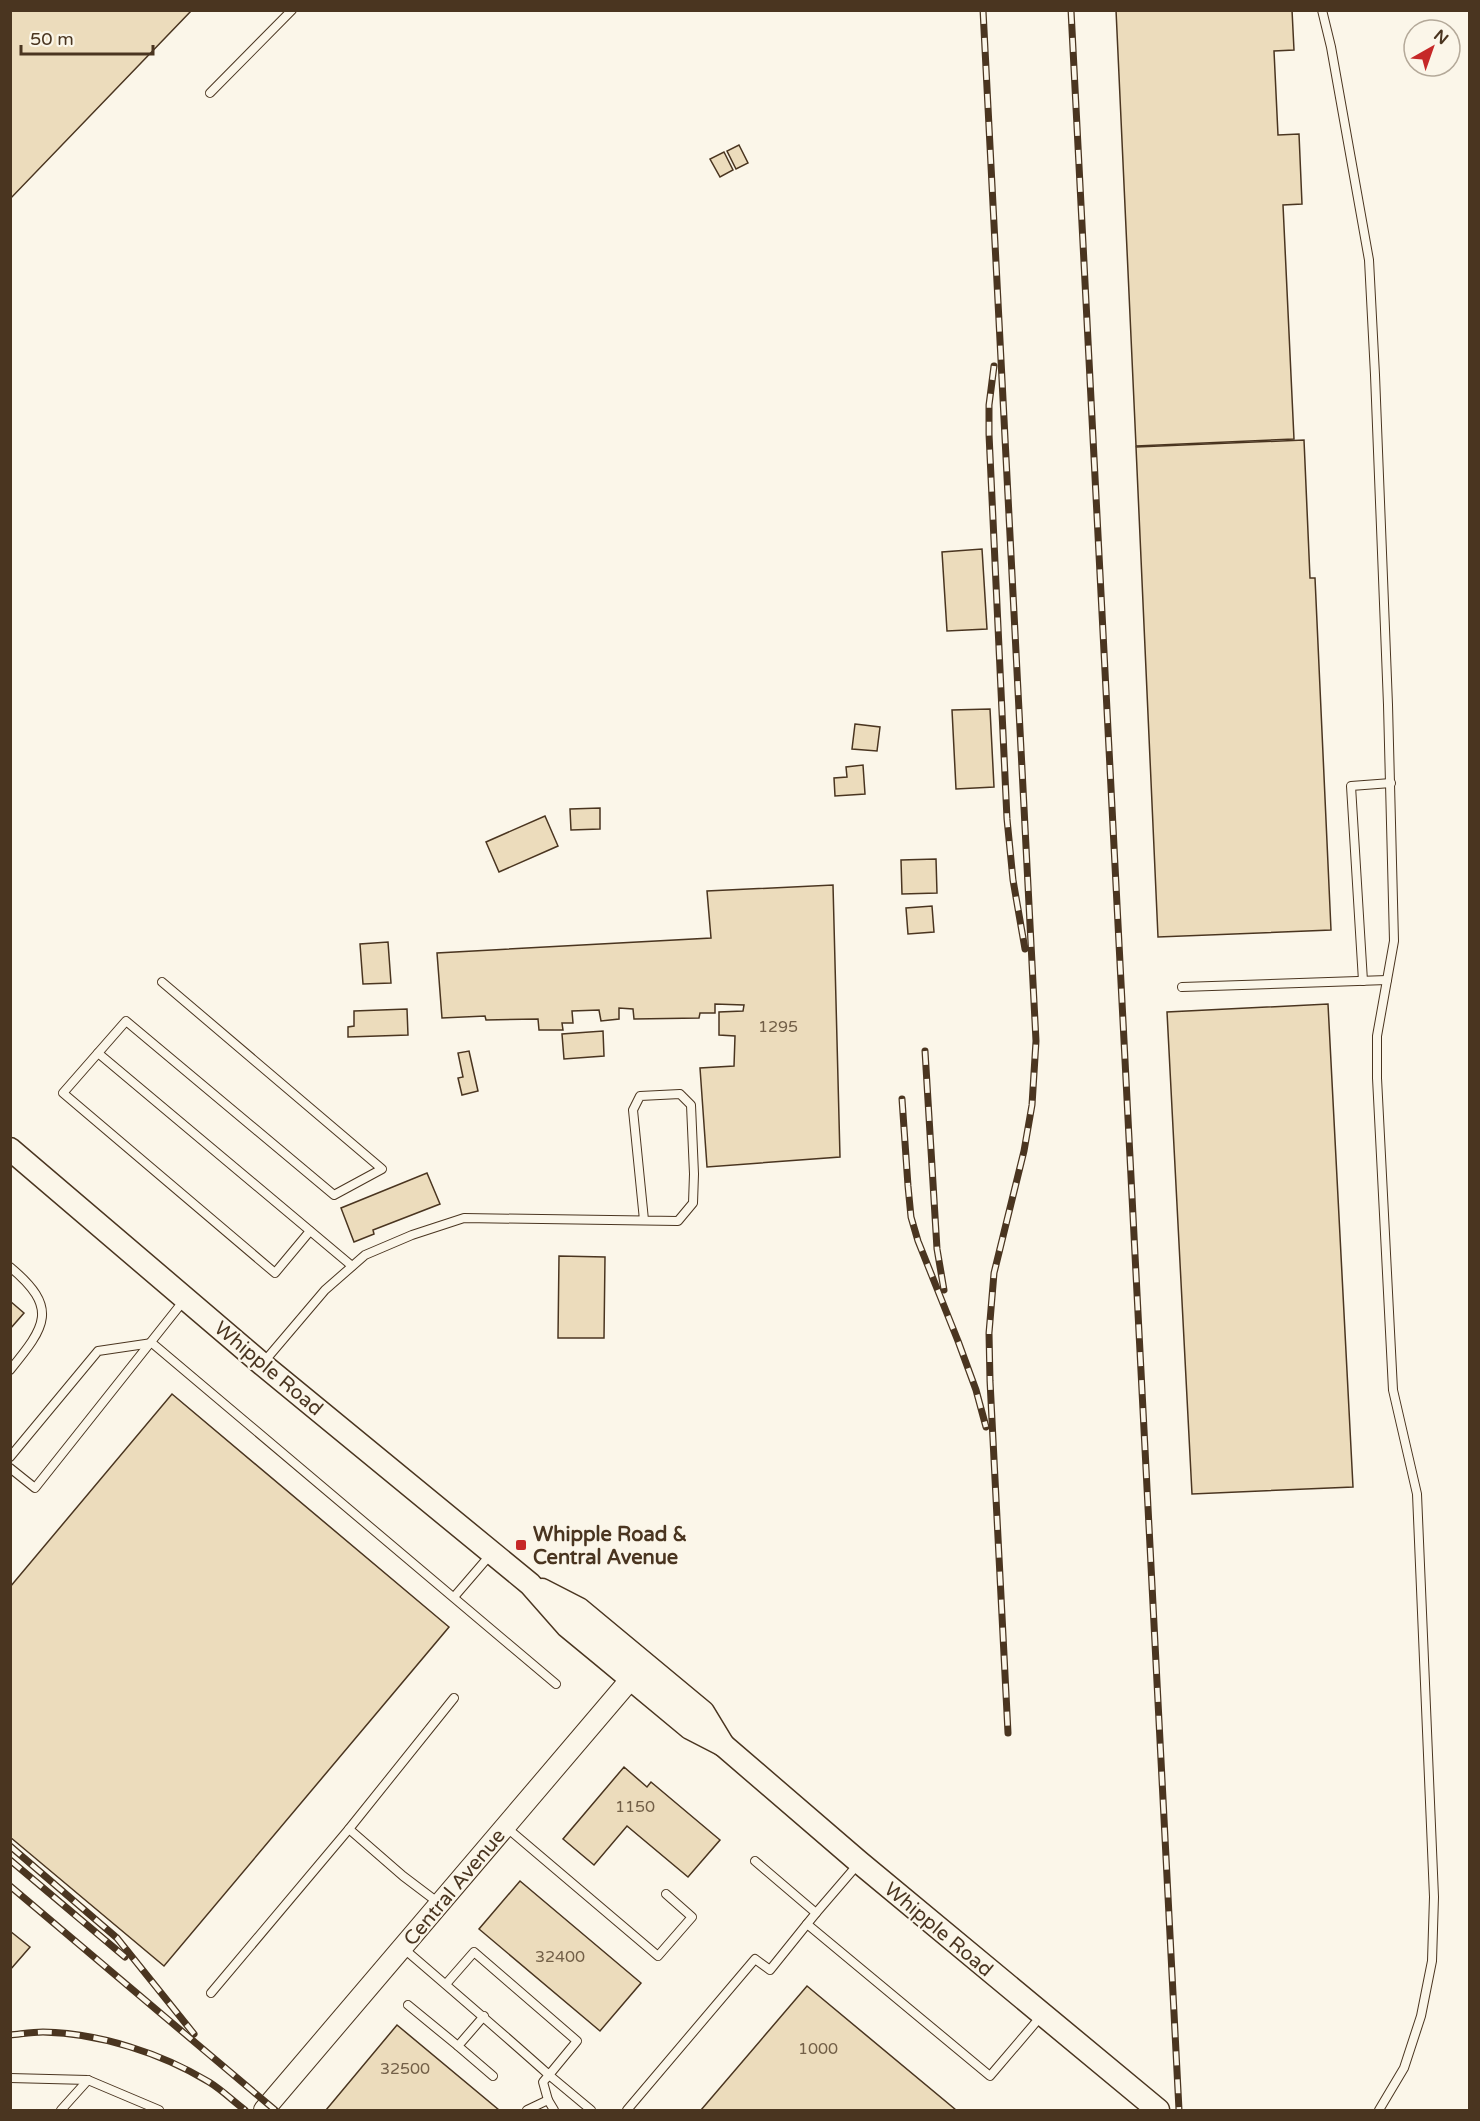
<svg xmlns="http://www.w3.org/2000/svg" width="1480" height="2121" viewBox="0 0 1480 2121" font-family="'Varela Round',sans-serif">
	<rect width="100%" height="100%" fill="#fbf6e9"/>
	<!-- building -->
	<g fill="#ecdcbc" stroke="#4a3520" stroke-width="1.5">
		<path d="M10,10H192L10,199Z"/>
		<path d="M1116,10H1292L1294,50L1274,51L1278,135L1299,134L1302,204L1283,205L1294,439L1136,446Z"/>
		<path d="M739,145L748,163L736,169L727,151Z"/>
		<path d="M724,152L733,170L720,177L710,159Z"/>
		<path d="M1304,440L1310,578H1315L1331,930L1158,937L1136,447Z"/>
		<path d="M982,549L987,629L947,631L942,552Z"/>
		<path d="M990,709L994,787L956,789L952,710Z"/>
		<path d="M855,724L880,727L877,751L852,749Z"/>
		<path d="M863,765L865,794L835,796L834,778L847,777L846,767Z"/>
		<path d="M600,808V829L571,830L570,809Z"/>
		<path d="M545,816L558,846L499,872L486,842Z"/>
		<path d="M936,859L937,893L902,894L901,860Z"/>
		<path d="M833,885L840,1157L707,1167L700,1068L734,1066L735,1036L719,1035V1012L743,1011L744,1005L715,1004V1013H700L699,1018L634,1019L633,1009L619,1008V1019L601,1021L599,1010L572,1011L573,1023H562L563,1030H539L538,1019L486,1020L485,1016L442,1018L437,953L711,938L707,891Z"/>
		<path d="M932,906L934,932L908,934L906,908Z"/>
		<path d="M388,942L391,983L363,984L360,944Z"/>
		<path d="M1328,1004L1353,1487L1192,1494L1167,1012Z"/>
		<path d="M407,1009L408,1035L348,1037V1027L354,1026V1011Z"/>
		<path d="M603,1031L604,1056L564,1059L562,1034Z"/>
		<path d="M469,1051L478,1091L462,1095L458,1078L463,1077L458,1053Z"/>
		<path d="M427,1173L440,1204L373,1230L374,1234L354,1242L341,1208Z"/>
		<path d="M559,1256L605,1257L604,1338H558Z"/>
		<path d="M10,1301L24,1313L10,1329Z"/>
		<path d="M172,1394L449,1627L164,1966L10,1837V1587Z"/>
		<path d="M624,1767L647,1787L651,1782L720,1840L688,1877L627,1826L594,1865L563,1839Z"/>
		<path d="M520,1881L641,1983L600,2031L479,1929Z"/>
		<path d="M10,1931L30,1947L10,1970Z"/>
		<path d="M807,1986L956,2110H701Z"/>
		<path d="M397,2025L499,2110H326Z"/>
	</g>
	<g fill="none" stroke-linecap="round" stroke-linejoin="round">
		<defs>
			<g id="service">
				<path d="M1322,10L1331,47L1369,260L1375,375L1388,705L1394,941L1377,1036V1078L1393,1390L1417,1494L1434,1897L1432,1961L1421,2016L1404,2068L1379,2110"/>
				<path d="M210,93L292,10"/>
				<path d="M1363,981L1351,786L1391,783"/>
				<path d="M162,982L382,1169L334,1195L126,1021L98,1053L352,1266"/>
				<path d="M1182,987L1387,980"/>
				<path d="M98,1053L63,1093L275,1273L310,1231"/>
				<path d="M10,1267C59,1308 46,1326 10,1370"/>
				<path d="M263,1363L325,1290L365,1255L412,1235L464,1218L678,1221L693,1203L694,1174L691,1105L680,1094L640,1096L633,1110L644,1220"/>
				<path d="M10,1457L98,1351L152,1343L556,1684"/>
				<path d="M10,1468L35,1488L185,1299"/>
				<path d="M454,1597L491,1554"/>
				<path d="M506,1827L658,1956L692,1917L666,1894"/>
				<path d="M349,1829L403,1876L440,1904"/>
				<path d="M755,1861L816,1913L859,1863"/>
				<path d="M816,1913L807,1924L990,2076L1042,2015"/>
				<path d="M403,1948C452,1990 501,2032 549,2075L577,2041L474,1952L446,1984"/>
				<path d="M211,1993L349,1829L454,1698"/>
				<path d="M408,2005L458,2046"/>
				<path d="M484,2016L458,2046L493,2076"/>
				<path d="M10,2078L88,2080L159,2110"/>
				<path d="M548,2100L554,2110"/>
				<path d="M61,2110L88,2080"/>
				<path d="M527,2110L548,2100L543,2082L549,2075L591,2110"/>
				<path d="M627,2110L755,1959L770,1970L807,1924"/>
			</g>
			<path id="tertiary" d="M264,2110L641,1667"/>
			<g id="secondary">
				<path d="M10,1149L262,1364L530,1584L567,1626L601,1654L690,1728L723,1745L859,1862L1158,2110"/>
				<path d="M542,1590L579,1609L703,1712L723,1745"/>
			</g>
		</defs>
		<!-- service casing -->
		<use href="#service" stroke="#4a3520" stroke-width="10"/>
		<!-- tertiary casing -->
		<use href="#tertiary" stroke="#4a3520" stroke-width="22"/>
		<!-- secondary casing -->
		<use href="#secondary" stroke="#4a3520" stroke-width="25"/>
		<!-- service -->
		<use href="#service" stroke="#fbf6e9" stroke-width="8"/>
		<!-- tertiary -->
		<use href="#tertiary" stroke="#fbf6e9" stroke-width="20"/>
		<!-- secondary -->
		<use href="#secondary" stroke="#fbf6e9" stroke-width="22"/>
		<defs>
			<g id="rail">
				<path d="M983,10L1036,1041L1032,1105L1024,1151L994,1273L989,1333L990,1381L1008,1733"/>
				<path d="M1071,10L1179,2110"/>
				<path d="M994,366L989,405V434L1007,819L1013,880L1025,949"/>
				<path d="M925,1051L937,1249L944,1290"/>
				<path d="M902,1099L908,1186L911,1217L918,1241L958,1341L976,1390L986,1427"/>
				<path d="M10,1846L117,1938L194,2034"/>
				<path d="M10,1860L125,1957"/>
				<path d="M10,1886L275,2110"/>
				<path d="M10,2035C21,2034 32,2032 43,2032C99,2033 161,2053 209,2082C222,2090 233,2101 245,2110"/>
			</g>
		</defs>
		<!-- rail casing -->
		<use href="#rail" stroke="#4a3520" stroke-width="7"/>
		<!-- rail -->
		<use href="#rail" stroke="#fbf6e9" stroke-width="4.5" stroke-dasharray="14" stroke-linecap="butt"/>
	</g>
	<!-- markers -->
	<rect fill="#c62828" stroke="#fbf6e9" stroke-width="2" x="515" y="1539" width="12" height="12" rx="3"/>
	<g text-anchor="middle" stroke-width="4.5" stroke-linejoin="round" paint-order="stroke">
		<!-- number labels -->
		<g font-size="16" fill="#725f47">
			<text x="778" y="1032">1295</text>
			<text x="635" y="1812">1150</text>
			<text x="560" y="1962">32400</text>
			<text x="818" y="2054">1000</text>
			<text x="405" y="2074">32500</text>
		</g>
		<!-- street labels -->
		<g font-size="20" fill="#4a3520" stroke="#fbf6e9">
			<text transform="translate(269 1368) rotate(40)" y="7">Whipple Road</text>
			<text transform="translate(454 1887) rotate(-50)" y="7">Central Avenue</text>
			<text transform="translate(939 1929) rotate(40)" y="7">Whipple Road</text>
		</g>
		<!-- poi labels -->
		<g font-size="20" font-weight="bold" fill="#4a3520" stroke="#fbf6e9" text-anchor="start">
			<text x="533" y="1541">Whipple Road &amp;<tspan x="533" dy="23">Central Avenue</tspan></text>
		</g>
	</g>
	<!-- border -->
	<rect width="1480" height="2121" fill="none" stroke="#4a3520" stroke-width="24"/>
	<!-- north arrow -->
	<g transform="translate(1432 48) rotate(40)"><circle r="28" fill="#fbf6e9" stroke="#b4a999" stroke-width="1.5"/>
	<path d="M0-4.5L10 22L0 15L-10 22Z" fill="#c62828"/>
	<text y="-9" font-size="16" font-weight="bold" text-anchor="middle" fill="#4a3520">N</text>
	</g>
	<!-- scale -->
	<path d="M21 45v9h132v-9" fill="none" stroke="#4a3520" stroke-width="3"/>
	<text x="30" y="45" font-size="18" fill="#4a3520" stroke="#fbf6e9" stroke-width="4.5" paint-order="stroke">50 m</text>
</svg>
